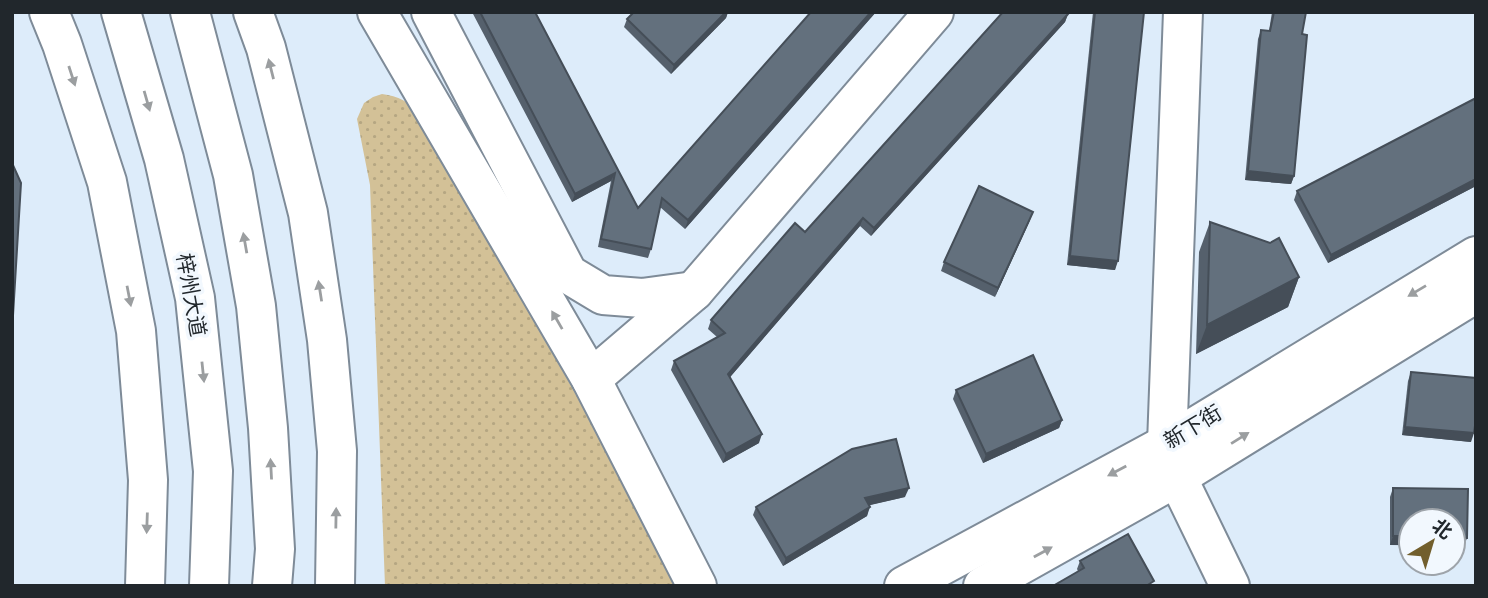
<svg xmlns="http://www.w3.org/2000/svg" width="1488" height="598" viewBox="0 0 1488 598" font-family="Raleway,'Noto Sans SC',sans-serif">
	<defs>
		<pattern id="green-dots" width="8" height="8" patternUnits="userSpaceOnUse" patternTransform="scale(1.75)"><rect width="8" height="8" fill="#d3c197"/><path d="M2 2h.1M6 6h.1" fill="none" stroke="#b5a682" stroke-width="1.8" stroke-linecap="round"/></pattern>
	</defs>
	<rect width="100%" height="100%" fill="#ddecfa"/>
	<!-- green -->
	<path fill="url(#green-dots)" d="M382,94C398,96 410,102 419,114L683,586H385L370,185L357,119L364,103L373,97Z"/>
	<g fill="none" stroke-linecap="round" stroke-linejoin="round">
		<defs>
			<g id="minor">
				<path d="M377,12L591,379L697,586"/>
				<path d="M431,12L568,274L603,295L642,298L694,291"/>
				<path d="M1183,12L1167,444L1177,477L1230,586"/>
				<path d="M591,379L694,291L934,12"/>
			</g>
			<g id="major">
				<path d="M49,12L62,44L107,182L136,331L148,480L145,586"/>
				<path d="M253,12L266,48L308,213L327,340L337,451L335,586"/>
				<path d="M904,586L1167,444L1476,256"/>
				<path d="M983,586L1177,477L1476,293"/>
			</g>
			<g id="highway">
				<path d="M121,12L164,159L195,298L213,471L209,586"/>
				<path d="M190,12L233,175L256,306L268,428L275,549L272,586"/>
			</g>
		</defs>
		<!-- minor casing -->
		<use href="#minor" stroke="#7e8b98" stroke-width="42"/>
		<!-- major casing -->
		<use href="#major" stroke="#7e8b98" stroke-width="42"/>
		<!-- highway casing -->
		<use href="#highway" stroke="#7e8b98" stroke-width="42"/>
		<!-- minor -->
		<use href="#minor" stroke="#fff" stroke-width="38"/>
		<!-- major -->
		<use href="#major" stroke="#fff" stroke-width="38"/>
		<!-- highway -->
		<use href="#highway" stroke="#fff" stroke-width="38"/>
	</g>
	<!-- wall -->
	<g fill="#55606c">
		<path d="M472,12H535L638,208L811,12H876L685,229L660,207L651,249L648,258L598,247L611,181L572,202Z"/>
		<path d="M634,12H728L726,18L671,74L624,27L627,19Z"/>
		<path d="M1093,12H1144L1115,270L1067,265Z"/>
		<path d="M1272,12H1306L1302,34L1294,176L1291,184L1245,180L1258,39L1261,30L1269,31Z"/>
		<path d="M1068,14L1065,22L871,236L860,226L730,377L759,443L723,463L671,370L674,361L717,337L708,329L711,320L805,232Z"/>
		<path d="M1476,98V186L1328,263L1294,200L1297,191Z"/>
		<path d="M1030,220L995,297L941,271L944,262Z"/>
		<path d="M1210,222L1299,277L1288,307L1196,354L1199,252Z"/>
		<path d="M1411,372L1471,442L1402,435L1408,381Z"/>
		<path d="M956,390L1062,420L1059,428L983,463L953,399Z"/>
		<path d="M1393,488L1464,546L1390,545V497Z"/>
		<path d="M905,497L869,505L867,516L783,566L753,515L756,507Z"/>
		<path d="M1080,561L1153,586L1078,571L1077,569Z"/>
	</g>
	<!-- shaded-wall -->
	<g fill="#454e58">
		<path d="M726,12H728L726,18L671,74L674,65Z"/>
		<path d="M871,12H876L685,229L688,220Z"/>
		<path d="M1068,14L1065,22L871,236L874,228Z"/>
		<path d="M1248,171L1294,176L1291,184L1245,180Z"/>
		<path d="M615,173L611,181L572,202L575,194Z"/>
		<path d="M1476,179V186L1328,263L1331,255Z"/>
		<path d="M1033,212L1030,220L995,297L998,288Z"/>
		<path d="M863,218L860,226L725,383L728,374Z"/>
		<path d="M1070,256L1118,261L1115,270L1067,265Z"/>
		<path d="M1299,277L1288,307L1196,354L1207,325Z"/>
		<path d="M1062,420L1059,428L983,463L986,454Z"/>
		<path d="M1405,427L1474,433L1471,442L1402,435Z"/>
		<path d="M762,434L759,443L723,463L726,454Z"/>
		<path d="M909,488L905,497L862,507L865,498Z"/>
		<path d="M870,507L867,516L783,566L786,558Z"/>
		<path d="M1393,536H1411V545H1390Z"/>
		<path d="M1453,537L1467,538L1464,546H1453Z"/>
	</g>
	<!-- building -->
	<g fill="#63707d" stroke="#454e58" stroke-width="2">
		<path d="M480,12H535L638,208L811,12H871L688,220L662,198L651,249L601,239L615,173L575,194Z"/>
		<path d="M634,12H726L674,65L627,19Z"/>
		<path d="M1003,12H1067L1068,14L874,228L863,218L728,374L762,434L726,454L674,361L725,333L711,320L795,223L805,232Z"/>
		<path d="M1095,12H1144L1118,261L1070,256Z"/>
		<path d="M1274,12H1306L1302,34L1307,35L1294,176L1248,171L1261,30L1270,31Z"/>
		<path d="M1476,98V179L1331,255L1297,191Z"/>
		<path d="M12,163L21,183L12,332Z"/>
		<path d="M979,186L1033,212L998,288L944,262Z"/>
		<path d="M1210,222L1270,243L1279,238L1299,277L1207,325Z"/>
		<path d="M1033,355L1062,420L986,454L956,390Z"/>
		<path d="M1411,372L1476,378V419L1474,433L1405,427Z"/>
		<path d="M896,439L909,488L865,498L870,507L786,558L756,507L852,449Z"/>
		<path d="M1393,488L1468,489L1467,538L1453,537V521H1411V536H1393Z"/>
		<path d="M1128,534L1154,581L1146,586H1053L1084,568L1080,561Z"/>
	</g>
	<!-- one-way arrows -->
	<defs><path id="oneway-solid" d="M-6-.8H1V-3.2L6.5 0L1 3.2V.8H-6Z" transform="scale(1.75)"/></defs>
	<g fill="#9b9ea0">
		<use href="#oneway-solid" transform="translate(271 69) rotate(-104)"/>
		<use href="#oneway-solid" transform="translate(72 76) rotate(72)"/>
		<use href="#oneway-solid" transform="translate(147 101) rotate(74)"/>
		<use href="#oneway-solid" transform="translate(245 243) rotate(-100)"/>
		<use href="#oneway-solid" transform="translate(320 291) rotate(-99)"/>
		<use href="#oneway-solid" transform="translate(1417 291) rotate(149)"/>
		<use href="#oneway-solid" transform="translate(129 296) rotate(79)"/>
		<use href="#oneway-solid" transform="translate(557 320) rotate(-120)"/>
		<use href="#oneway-solid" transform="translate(203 372) rotate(84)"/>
		<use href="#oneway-solid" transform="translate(1240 438) rotate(-32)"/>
		<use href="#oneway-solid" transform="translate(271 469) rotate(-93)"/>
		<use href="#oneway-solid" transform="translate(1117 471) rotate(152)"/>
		<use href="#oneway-solid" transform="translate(336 518) rotate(-89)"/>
		<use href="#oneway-solid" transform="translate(147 523) rotate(92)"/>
		<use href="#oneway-solid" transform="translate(1043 552) rotate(-29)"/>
	</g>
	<g text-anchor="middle" stroke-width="7" stroke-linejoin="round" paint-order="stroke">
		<!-- street labels -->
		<g font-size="21" fill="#21272c" stroke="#f2f8fe">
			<text transform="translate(191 295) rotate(80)" y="7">梓州大道</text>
			<text transform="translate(1193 427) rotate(-31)" y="7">新下街</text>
		</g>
	</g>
	<!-- border -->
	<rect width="1488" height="598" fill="none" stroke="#21272c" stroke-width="28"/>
	<!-- north arrow -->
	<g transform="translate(1432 542) rotate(38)"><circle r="33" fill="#f2f8fe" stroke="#9ea4aa" stroke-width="2"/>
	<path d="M0-5L12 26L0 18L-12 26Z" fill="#725f2d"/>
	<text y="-10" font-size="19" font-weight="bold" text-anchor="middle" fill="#21272c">北</text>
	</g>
</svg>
